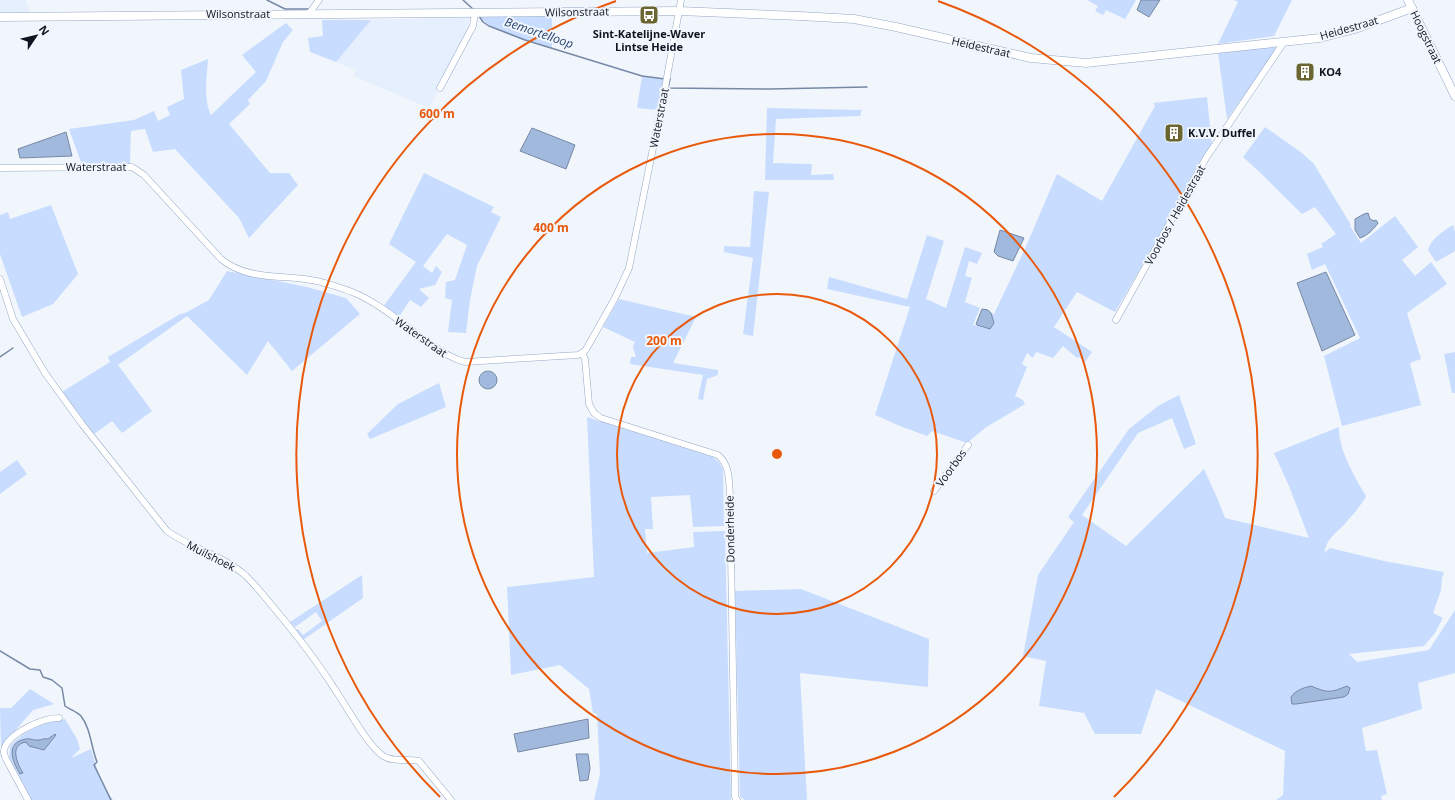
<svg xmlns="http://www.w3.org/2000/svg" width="1455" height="800" viewBox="0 0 1455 800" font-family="'Open Sans',sans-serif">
	<rect width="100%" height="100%" fill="#f1f6fc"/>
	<!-- built -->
	<g fill="#e5effe">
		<path d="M0,0H26L30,12H0Z"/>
		<path d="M470,17L467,33L429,108L353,76L356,70L336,62L371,20Z"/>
	</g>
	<!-- green -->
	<g fill="#c7dcfe">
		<path d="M1087,0H1136L1125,19L1106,10L1103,15L1095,11L1098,6Z"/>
		<path d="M1234,0H1292L1274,36L1218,44L1238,2Z"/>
		<path d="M479,16H552V49C532,42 491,32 479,16Z"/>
		<path d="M322,20H371L336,62L310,52L308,38L323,36Z"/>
		<path d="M286,23L293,30L283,42L266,81L248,100L250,104L229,124L270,173H289L298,185L249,238L239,218L175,149L153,152L145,129L131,131L130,164L82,165L69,129L134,120L154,111L158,121L170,115L167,107L184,99L181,70L208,59C207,77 203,99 211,115L256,72L242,55Z"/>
		<path d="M1274,46L1276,51L1227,119L1218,53Z"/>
		<path d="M642,76L665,79L657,110L637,108Z"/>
		<path d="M1207,97L1212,146L1115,312L1077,292L1054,327L1092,352L1085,362L1079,357L1077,358L1063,346L1053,358L1036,352L1033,358L1027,353L1022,364L1027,367L1015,396L1023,400L1025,404L985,428L967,443L932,431L927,436L900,426L875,415L910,307L827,289L829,277L907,299L927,235L944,241L926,299L946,308L965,247L982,253L977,264L969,261L965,276L972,278L965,302L980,308L973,325L980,326L988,329L994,323L991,313L994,314L1024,251L1057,174L1102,201L1155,106L1153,103Z"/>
		<path d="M767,108L862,110L860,116L776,119L773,163L812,164L811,175L833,174L834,180H765Z"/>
		<path d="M1265,127L1302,153L1314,164L1351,225L1350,226L1361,243L1395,216L1418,247L1402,260L1415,276L1431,262L1447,284L1407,313L1421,359L1410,363L1421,405L1342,426L1324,356L1360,338L1325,264L1312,270L1307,254L1323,247L1321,244L1336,234L1315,207L1302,214C1282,195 1264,175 1243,157Z"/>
		<path d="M424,173L494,207L491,212L501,217L477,266L470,300L466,333L448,332L452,300L445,298L446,282L455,280L467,245L447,234L423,266L432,273L436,266L442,272L435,285L419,289L429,298L421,307L410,300L399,317L383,307L416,262L389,244Z"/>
		<path d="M754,191L769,192L753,336L743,334L753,258L724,252V246L750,247Z"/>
		<path d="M51,205L78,274L53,304L22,317L0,254V215L8,212L10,219Z"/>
		<path d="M1453,225L1455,232V251L1436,262L1428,250C1431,239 1443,231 1453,225Z"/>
		<path d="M227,271L307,287L346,298L360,314L292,371L268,341L247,375L187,316L118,365L152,411L122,433L112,421L94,434L62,392L110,362L108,357L180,314L185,313L209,300Z"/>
		<path d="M619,299L696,317L673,363L718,370V375L707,379L703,400L698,399L703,375L630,364L631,357H636L633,347L635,342L603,327Z"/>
		<path d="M1455,352V393H1452L1444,354Z"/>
		<path d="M439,383L446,407L370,439L367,434L398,404Z"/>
		<path d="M1179,395L1196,444L1184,449L1172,418L1138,433L1082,515L1126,546L1204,469L1218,500L1225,518L1309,538L1289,486L1274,453L1339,427C1338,449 1355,477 1366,496L1364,500C1359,507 1354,514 1348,520C1337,534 1329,534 1324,553L1330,548L1384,561L1444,572L1442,578L1441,590L1433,613L1443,618L1435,633L1424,646L1349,654L1357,662L1429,650L1455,610V673L1418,683L1422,709L1362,728L1366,751L1377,750L1387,794L1381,796L1382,800H1276L1283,795L1285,751L1156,689L1141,734H1095L1084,713L1039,706L1046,661L1023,656L1038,575L1074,522L1068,517L1129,429L1158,406Z"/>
		<path d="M587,417L713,457L719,462L723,469L724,526L693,527L690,495L651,497L653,529H645L647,553L694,547L693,532L725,531L731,800H594L600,774L597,714L593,713L589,689L560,665L511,675L507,587L594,577Z"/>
		<path d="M17,460L27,474L0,494V472Z"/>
		<path d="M362,575L363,598L303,640L296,630L298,629L303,635L322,621L316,612L295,627L290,622Z"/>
		<path d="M801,589L929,639L928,687L800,673L807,800H745L740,797L735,591Z"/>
		<path d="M30,689L54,704L33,710L1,747L0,708H11Z"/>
		<path d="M65,719L77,739L80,749L71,758L91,749L101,782L113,800H30L9,757L10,747C22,731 45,722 65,719Z"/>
	</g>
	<!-- water -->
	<g fill="#a2b9de" stroke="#7688a5">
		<path d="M1141,0H1160L1149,17L1137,10Z"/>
		<path d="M532,128L575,145L566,169L520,151Z"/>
		<path d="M66,132L72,156L20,158L18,149Z"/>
		<path d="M1368,213L1370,219L1374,221L1376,220L1378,223C1374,229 1367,236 1360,238L1355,230V219L1364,214Z"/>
		<path d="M1000,230L1024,238L1013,261L998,256L994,252Z"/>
		<path d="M1326,272L1355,335L1322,351L1297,283Z"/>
		<path d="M982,309L988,310L991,313L994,323L990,329L977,325L976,324Z"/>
		<circle cx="488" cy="380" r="9"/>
		<path d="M1311,686C1328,693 1330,693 1347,686L1350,688L1348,694L1344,697L1296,704H1292L1291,697C1296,690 1303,688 1311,686Z"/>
		<path d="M588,719L589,738L518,752L514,734Z"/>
		<path d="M55,734L56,735L44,750L29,746L26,742C9,745 17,763 23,773L20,774C13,762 4,743 26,739C30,738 35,741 39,740C42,740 43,738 48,739Z"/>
		<path d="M588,754L590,768L588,780L580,781L576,754Z"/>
	</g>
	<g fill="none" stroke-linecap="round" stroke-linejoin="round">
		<!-- stream -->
		<g stroke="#7688a5" stroke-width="1.5">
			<path d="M267,0L285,9H310"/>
			<path d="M463,0L474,10"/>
			<path d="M479,16L483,22L489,26L525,40L642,76L665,79"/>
			<path d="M670,79L668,88L770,89L867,87"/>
			<path d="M0,357L13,348"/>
			<path d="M0,651L30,669L40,670L43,677L52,680L62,688L65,706C69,709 77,712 81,716C91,729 91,747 97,762L94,765L111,800"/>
		</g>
		<defs>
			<g id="minor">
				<path d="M308,15L319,0"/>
				<path d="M440,88L473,26L475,13"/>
				<path d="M0,168L132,167L144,175L221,259C246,280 281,275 311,280C325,282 338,287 352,292C378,302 404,325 428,342C440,350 450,358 465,362L578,355L585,351L588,346L615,298L629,268L665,88L681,0"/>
				<path d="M0,279L13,319L45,373L82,424L167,531C192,549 223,555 246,576C256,586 265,597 274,608C295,633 316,660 334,688C346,705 367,745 383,756C395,763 407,758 419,761L451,800"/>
				<path d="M1116,320L1206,158L1284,42"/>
				<path d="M582,353L585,359L589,404L594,413L601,418L718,455C730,465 729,481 730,496L735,788V797L737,800"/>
				<path d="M934,491L968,445"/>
				<path d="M28,800L6,759C5,756 3,753 4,750C8,733 43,718 59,718"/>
			</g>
			<g id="tertiary">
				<path d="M1408,0L1455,96"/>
				<path d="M0,17L679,11L800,16L854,19L896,27L1031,58L1086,63L1320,38L1355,29L1412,8"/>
			</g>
		</defs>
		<!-- minor casing -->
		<use href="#minor" stroke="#94a7c5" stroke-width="7"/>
		<!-- tertiary casing -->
		<use href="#tertiary" stroke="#94a7c5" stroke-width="9"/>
		<!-- minor -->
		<use href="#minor" stroke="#fff" stroke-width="6"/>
		<!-- tertiary -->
		<use href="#tertiary" stroke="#fff" stroke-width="8"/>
	</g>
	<!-- distance rings -->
	<g fill="none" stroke="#e8590c" stroke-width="2">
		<circle cx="777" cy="454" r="160"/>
		<circle cx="777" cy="454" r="320"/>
		<path d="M440 797A481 481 0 0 1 616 1M938 1A481 481 0 0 1 1114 797"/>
	</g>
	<!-- icons -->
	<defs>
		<symbol id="bus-square" viewBox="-11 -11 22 22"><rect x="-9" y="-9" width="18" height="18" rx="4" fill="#6a6531" stroke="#f1f6fc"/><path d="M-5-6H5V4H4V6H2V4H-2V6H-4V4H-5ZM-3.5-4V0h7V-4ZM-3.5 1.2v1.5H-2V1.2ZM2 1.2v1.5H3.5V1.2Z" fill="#fff"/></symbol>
		<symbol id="building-square" viewBox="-11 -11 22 22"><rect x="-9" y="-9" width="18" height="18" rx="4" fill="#6a6531" stroke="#f1f6fc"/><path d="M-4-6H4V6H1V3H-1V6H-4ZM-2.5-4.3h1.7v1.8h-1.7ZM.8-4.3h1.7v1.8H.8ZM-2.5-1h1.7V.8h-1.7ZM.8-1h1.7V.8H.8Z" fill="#fff"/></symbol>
	</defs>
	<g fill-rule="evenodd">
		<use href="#bus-square" x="638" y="4" width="22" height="22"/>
		<use href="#building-square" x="1294" y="61" width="22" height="22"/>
		<use href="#building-square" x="1163" y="122" width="22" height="22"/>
	</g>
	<g text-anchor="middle" stroke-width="4" stroke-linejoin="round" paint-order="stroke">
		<!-- street labels -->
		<g font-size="11" fill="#0f1520" stroke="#f1f6fc">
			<text transform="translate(577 12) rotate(-1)" y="4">Wilsonstraat</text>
			<text x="238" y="18">Wilsonstraat</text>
			<text transform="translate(1349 28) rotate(-16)" y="4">Heidestraat</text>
			<text transform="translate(1426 37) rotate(64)" y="4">Hoogstraat</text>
			<text transform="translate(981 47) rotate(13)" y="4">Heidestraat</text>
			<text transform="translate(659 118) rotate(-79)" y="4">Waterstraat</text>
			<text x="96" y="171">Waterstraat</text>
			<text transform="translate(1175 215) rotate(-61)" y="4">Voorbos / Heidestraat</text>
			<text transform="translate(421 337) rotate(35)" y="4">Waterstraat</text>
			<text transform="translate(951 468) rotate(-54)" y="4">Voorbos</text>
			<text transform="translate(730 529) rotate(-91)" y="4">Donderheide</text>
			<text transform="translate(211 556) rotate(27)" y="4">Muilshoek</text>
		</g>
		<!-- poi labels -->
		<g font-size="11" font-weight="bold" fill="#0f1520" stroke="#f1f6fc" text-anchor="start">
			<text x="649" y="38" text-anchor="middle">Sint-Katelijne-Waver<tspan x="649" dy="13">Lintse Heide</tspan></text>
			<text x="1319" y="76">KO4</text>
			<text x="1188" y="137">K.V.V. Duffel</text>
		</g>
		<!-- water labels -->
		<g font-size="12" font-style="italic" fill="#254371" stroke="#f1f6fc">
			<text transform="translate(539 33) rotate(19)" y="4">Bemortelloop</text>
		</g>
	</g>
	<circle cx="777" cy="454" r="6" fill="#e8590c" stroke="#f1f6fc" stroke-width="2"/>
	<g font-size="12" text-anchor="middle" font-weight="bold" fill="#e8590c" stroke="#f1f6fc" stroke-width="4" stroke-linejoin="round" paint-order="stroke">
		<text x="437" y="118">600 m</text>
		<text x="551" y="232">400 m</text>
		<text x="664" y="345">200 m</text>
	</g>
	<!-- north arrow -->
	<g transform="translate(36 36) rotate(55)" stroke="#f1f6fc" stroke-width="3" paint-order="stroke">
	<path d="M0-3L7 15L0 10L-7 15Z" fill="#0f1520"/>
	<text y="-6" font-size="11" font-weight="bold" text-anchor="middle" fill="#0f1520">N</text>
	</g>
</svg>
